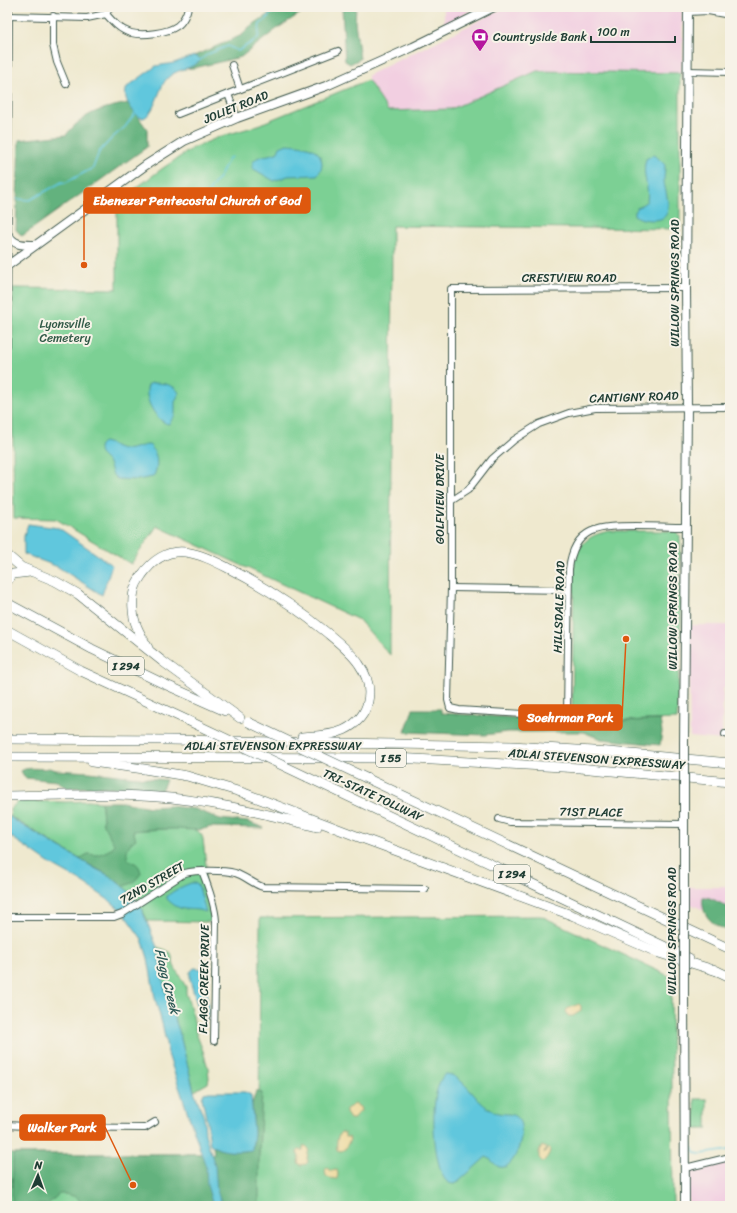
<svg xmlns="http://www.w3.org/2000/svg" width="737" height="1213" viewBox="0 0 737 1213" font-family="Sriracha,sans-serif">
	<rect width="100%" height="100%" fill="#f7f3e8"/>
	<filter id="ink" filterUnits="userSpaceOnUse"><feTurbulence type="fractalNoise" baseFrequency=".025" numOctaves="2"/><feDisplacementMap in="SourceGraphic" scale="8" xChannelSelector="R" yChannelSelector="G"/><feConvolveMatrix kernelMatrix="1 2 1 2 8 2 1 2 1" color-interpolation-filters="sRGB"/></filter>
	<filter id="wash" filterUnits="userSpaceOnUse"><feTurbulence type="fractalNoise" baseFrequency=".012" numOctaves="4" result="noise"/><feDisplacementMap in="SourceGraphic" scale="16" xChannelSelector="R" yChannelSelector="G"/><feGaussianBlur stdDeviation="0.9" result="paint"/><feColorMatrix in="noise" values="0 0 0 0 0 0 0 0 0 0 0 0 0 0 0 0 0 1.4 0 .05"/><feComposite in="paint" operator="in"/></filter>
	<g filter="url(#wash)">
		<rect width="100%" height="100%" fill="#efe9cf"/>
		<!-- built -->
		<g fill="#f2cfe1">
			<path d="M444,7H478L444,24Z"/>
			<path d="M507,7H682L683,58L680,73L537,71L451,109L388,111L368,80V75Z"/>
			<path d="M689,625H730V687L723,688L722,740L690,737Z"/>
			<path d="M687,887H730V922L686,902Z"/>
			<path d="M730,1161V1206H688V1169Z"/>
		</g>
		<!-- green -->
		<g fill="#7bd094" stroke="#4d8664">
			<path d="M537,71L680,73V229L392,226L390,655L359,620L157,526L131,564L56,519L14,518L12,373L13,288L117,289V202L163,168L193,148L219,137L253,127L368,80L388,111L451,109Z"/>
			<path d="M610,531H675L680,536L681,618L677,719L587,722L572,721L574,560C580,542 591,534 610,531Z"/>
			<path d="M19,801L66,802L88,801L100,802L102,805L103,824C116,826 130,829 143,830C159,830 177,827 193,829C198,830 202,834 203,839L206,866L204,884L212,922L148,921C135,895 122,881 96,869L11,817L10,809Z"/>
			<path d="M541,916L671,977L673,1206H7V1154H259L260,918Z"/>
			<path d="M157,947L166,950L171,953L174,966L186,987V993L193,1016L196,1033L203,1051L208,1068L209,1078L208,1083L194,1091L179,1031L165,990Z"/>
			<rect x="695" y="1099" width="12" height="30"/>
		</g>
		<!-- forest -->
		<g fill="#64b27e" stroke="#427859">
			<path d="M280,7H310L278,28L241,57L194,68L182,69L193,66L198,57L194,56L242,35L249,27Z"/>
			<path d="M342,7H356L355,22L360,59L350,64L345,61Z"/>
			<path d="M128,103L147,129V147L22,236L16,230L19,140L66,135C85,112 100,109 128,103Z"/>
			<path d="M413,709H441V713L587,722L660,720L662,732L660,745L601,739L583,732H507L485,735L405,732Z"/>
			<path d="M49,768L56,770L89,772L166,780L161,790L104,787L66,788L57,781L25,778L21,771C27,766 41,770 49,768Z"/>
			<path d="M100,802H122L151,807L169,806L195,809L220,819L248,822L264,828L210,827C198,832 187,829 175,829C161,829 147,829 133,831L136,839C128,844 124,852 129,861C137,863 139,865 141,873C136,881 132,884 123,886L110,876L79,859L88,854L96,855L103,853L113,848L114,844L103,824L102,805Z"/>
			<path d="M703,897C710,896 723,905 730,908V931C714,927 700,915 703,897Z"/>
			<path d="M256,1091L262,1093L259,1154V1206H83C80,1196 69,1194 59,1194L47,1205L12,1204L13,1154H214L213,1146C225,1152 238,1152 252,1150L254,1133L252,1104Z"/>
		</g>
		<!-- sand -->
		<g fill="#eeda9e" stroke="#868c69">
			<path d="M579,1004L581,1006V1011L573,1016H568L566,1012L567,1009Z"/>
			<path d="M355,1104L360,1107L361,1111L357,1114L354,1119H350L346,1113V1109Z"/>
			<path d="M341,1132L345,1133V1137H349L350,1140L345,1149L341,1151L337,1150C336,1145 337,1135 341,1132Z"/>
			<path d="M303,1146H306L309,1149L307,1158L308,1162L306,1164L301,1165L298,1163L299,1157L297,1152L299,1150H303Z"/>
			<path d="M542,1146L546,1148L544,1154L548,1148L550,1150L549,1155L543,1162L539,1158V1152Z"/>
			<path d="M327,1168L331,1171L337,1170L338,1174L337,1179L329,1178L326,1176L325,1170Z"/>
		</g>
		<!-- water -->
		<g fill="#60c7dd" stroke="#408288">
			<path d="M194,56L198,57L201,60C190,71 174,68 165,81C159,89 154,115 143,118L138,117C131,108 122,99 127,87L156,66L174,63Z"/>
			<path d="M287,144C300,145 321,146 322,163C322,168 320,172 317,175L288,176L274,181L252,168C252,154 266,157 276,153L278,152L280,147Z"/>
			<path d="M653,155L657,157L665,165C665,171 664,176 664,181C665,194 678,221 652,220C646,220 640,219 634,215V212L636,209L647,201C650,187 641,175 646,159Z"/>
			<path d="M153,383C162,383 175,384 179,393L175,402V415L169,424C157,423 141,396 149,384Z"/>
			<path d="M104,442C111,443 116,448 123,449C132,451 140,445 149,445C158,451 159,468 153,477L137,480L117,479L113,475L109,463L100,454C98,449 99,444 104,442Z"/>
			<path d="M28,524L59,528L112,565L102,595L58,567L24,554V536Z"/>
			<path d="M7,815L17,822L96,869L110,876L127,890L141,907L157,947L165,990L179,1031L194,1091L204,1117L205,1134L215,1166L217,1191L223,1206H213L207,1185L206,1167L168,1054L163,1027L155,998L148,958L142,939L121,910L110,901L84,883L50,864L7,834Z"/>
			<path d="M191,883H195L199,887L206,912C189,906 183,915 167,899V896C174,890 183,886 191,883Z"/>
			<path d="M194,968L203,969L207,976L208,1015L205,1022L202,1021L190,980V972Z"/>
			<path d="M445,1074C462,1073 476,1103 490,1109C492,1111 495,1113 498,1113C506,1115 512,1112 518,1119C527,1129 517,1164 504,1167C495,1169 493,1159 486,1157L457,1183L454,1184C449,1184 445,1181 443,1176C433,1156 428,1090 445,1074Z"/>
			<path d="M209,1092H245L251,1095L254,1133L252,1150C238,1152 221,1153 210,1144L207,1122L202,1098L204,1093Z"/>
		</g>
		<g fill="none" stroke-linecap="round" stroke-linejoin="round">
			<!-- stream -->
			<g stroke="#60c7dd" stroke-width="1.5">
				<path d="M199,61L208,54L228,46L238,51L258,38L260,24L266,20L270,14L283,7"/>
				<path d="M17,199L30,200L62,182L65,183L93,168L99,152L112,138L125,127L136,112"/>
				<path d="M203,199L220,176L229,158L232,157"/>
				<path d="M188,207C204,195 205,201 221,202C235,202 235,192 251,199"/>
				<path d="M691,1143L694,1153L701,1154L730,1150"/>
			</g>
		</g>
	</g>
	<g filter="url(#ink)">
		<g fill="none" stroke-linecap="round" stroke-linejoin="round">
			<defs>
				<g id="minor">
					<path d="M688,12L708,11L730,15"/>
					<path d="M106,14C113,22 120,30 131,33C143,36 167,33 177,26C183,22 187,13 188,7"/>
					<path d="M9,16L87,18L106,14L110,7"/>
					<path d="M53,16V45L57,62L66,84"/>
					<path d="M232,65L240,89"/>
					<path d="M688,71L730,72"/>
					<path d="M228,94L338,51"/>
					<path d="M178,114L228,94L237,118"/>
					<path d="M7,345L9,7"/>
					<path d="M451,501L468,490L492,459L514,440L539,424L569,413L595,408L730,407"/>
					<path d="M686,527C669,527 653,526 636,526C600,526 574,526 569,569L567,715L564,716H556L459,710L450,708L448,700L451,588V289L686,288"/>
					<path d="M451,588L568,590"/>
					<path d="M725,734L730,735"/>
					<path d="M499,819L510,822L684,824"/>
					<path d="M202,871C208,886 215,904 216,921L214,1041"/>
					<path d="M7,917H114L122,914L185,873C196,870 224,870 235,873C245,876 253,884 263,887L425,889"/>
					<path d="M7,1125L43,1127L145,1128L155,1122"/>
					<path d="M685,1168L730,1157"/>
				</g>
				<g id="major">
					<path d="M7,233C14,246 22,245 35,245"/>
					<path d="M7,266L146,165L184,141L237,118L326,86L413,47L494,7"/>
					<path d="M7,299V300"/>
					<path d="M684,743L687,407L686,288L688,7"/>
					<path d="M684,890V797"/>
					<path d="M684,991L685,1206"/>
				</g>
				<g id="highway">
					<path d="M7,555L21,567L55,581L78,594L162,661L240,718"/>
					<path d="M7,581L13,574L30,572"/>
					<path d="M7,603L92,649L162,683L225,711"/>
					<path d="M7,630L81,671L189,721"/>
					<path d="M148,648C144,641 140,634 137,627C132,616 131,597 136,585C137,582 140,578 142,575C152,561 167,550 185,552C201,554 216,562 230,569C265,587 297,608 326,632C338,642 351,652 359,664C376,688 371,717 344,730C331,736 316,736 302,737"/>
					<path d="M7,739L170,740L512,746L609,752L730,763"/>
					<path d="M7,757L396,758L580,768L730,782"/>
					<path d="M92,762L144,769L187,776L244,793L359,837L574,916L659,953L717,971"/>
					<path d="M307,777L689,958"/>
					<path d="M366,778L730,949"/>
					<path d="M7,796C62,795 116,793 171,798C220,803 269,814 317,827"/>
					<path d="M713,969L730,977"/>
				</g>
			</defs>
			<!-- minor casing -->
			<use href="#minor" stroke="#3e574b" stroke-width="8"/>
			<!-- major casing -->
			<use href="#major" stroke="#3e574b" stroke-width="10"/>
			<!-- highway casing -->
			<use href="#highway" stroke="#3e574b" stroke-width="10"/>
			<!-- minor -->
			<use href="#minor" stroke="#fff" stroke-width="6"/>
			<!-- major -->
			<use href="#major" stroke="#fff" stroke-width="8"/>
			<!-- highway -->
			<use href="#highway" stroke="#fff" stroke-width="9"/>
			<defs>
				<g id="major-bridge">
					<path d="M684,797V743"/>
					<path d="M684,890V991"/>
				</g>
				<g id="highway-bridge">
					<path d="M189,721L307,777"/>
					<path d="M248,722L366,778"/>
				</g>
			</defs>
			<!-- major-bridge casing -->
			<use href="#major-bridge" stroke="#3e574b" stroke-width="10" stroke-linecap="butt"/>
			<!-- highway-bridge casing -->
			<use href="#highway-bridge" stroke="#3e574b" stroke-width="10" stroke-linecap="butt"/>
			<!-- major-bridge -->
			<use href="#major-bridge" stroke="#fff" stroke-width="8"/>
			<!-- highway-bridge -->
			<use href="#highway-bridge" stroke="#fff" stroke-width="9"/>
		</g>
	</g>
	<!-- icons -->
	<defs>
		<symbol id="bank-pin" viewBox="-11 -11 22 30"><path d="M0 17L-7.5 6A9.5 9.5 0 1 1 7.5 6Z" fill="#b5179e" stroke="#f7f3e8"/><path d="M-6-4H6V4H-6ZM0-2.3a2.3 2.3 0 1 0 0 4.6a2.3 2.3 0 1 0 0-4.6Z" fill="#fff"/></symbol>
	</defs>
	<g fill-rule="evenodd">
		<use href="#bank-pin" x="470" y="27" width="20" height="27"/>
	</g>
	<g text-anchor="middle" stroke-width="4" stroke-linejoin="round" paint-order="stroke">
		<!-- shield labels -->
		<g fill="#f7f3e8" stroke="#60746a" stroke-width="1">
			<rect x="108" y="657" width="36" height="18" rx="3"/>
			<rect x="376" y="749" width="30" height="18" rx="3"/>
			<rect x="494" y="865" width="36" height="18" rx="3"/>
		</g>
		<g font-size="11" font-weight="bold" fill="#1f3d34">
			<text x="126" y="670">I 294</text>
			<text x="391" y="762">I 55</text>
			<text x="512" y="878">I 294</text>
		</g>
		<!-- poi labels -->
		<g font-size="12" fill="#1f3d34" stroke="#f7f3e8" text-anchor="start">
			<text x="493" y="41">Countryside Bank</text>
		</g>
		<!-- street labels -->
		<g font-size="12" fill="#1f3d34" stroke="#f7f3e8">
			<text transform="translate(236 107) rotate(-22)" y="4">JOLIET ROAD</text>
			<text x="569" y="282">CRESTVIEW ROAD</text>
			<text transform="translate(675 283) rotate(-90)" y="4">WILLOW SPRINGS ROAD</text>
			<text transform="translate(634 397) rotate(-2)" y="4">CANTIGNY ROAD</text>
			<text transform="translate(440 499) rotate(-90)" y="4">GOLFVIEW DRIVE</text>
			<text transform="translate(673 606) rotate(-90)" y="4">WILLOW SPRINGS ROAD</text>
			<text transform="translate(559 607) rotate(-88)" y="4">HILLSDALE ROAD</text>
			<text x="273" y="750">ADLAI STEVENSON EXPRESSWAY</text>
			<text transform="translate(597 759) rotate(4)" y="4">ADLAI STEVENSON EXPRESSWAY</text>
			<text transform="translate(373 795) rotate(25)" y="4">TRI-STATE TOLLWAY</text>
			<text transform="translate(591 812) rotate(1)" y="4">71ST PLACE</text>
			<text transform="translate(152 883) rotate(-30)" y="4">72ND STREET</text>
			<text transform="translate(672 931) rotate(-90)" y="4">WILLOW SPRINGS ROAD</text>
			<text transform="translate(204 979) rotate(-89)" y="4">FLAGG CREEK DRIVE</text>
		</g>
		<!-- park labels -->
		<g font-size="12" fill="#315a47" stroke="#f7f3e8">
			<text x="65" y="328">Lyonsville<tspan x="65" dy="14">Cemetery</tspan></text>
		</g>
		<!-- water labels -->
		<g font-size="13" font-style="italic" fill="#2c5956" stroke="#f7f3e8">
			<text transform="translate(168 981) rotate(76)" y="5">Flagg Creek</text>
		</g>
	</g>
	<!-- callouts -->
	<path fill="none" stroke="#de580e" stroke-width="1.5" d="M84 265L84 201M626 639L622 717M133 1185L105 1127"/>
	<g fill="#de580e" stroke="#f7f3e8" stroke-width="1.5">
		<circle cx="84" cy="265" r="4"/>
		<circle cx="626" cy="639" r="4"/>
		<circle cx="133" cy="1185" r="4"/>
	</g>
	<g fill="#de580e" stroke="#de580e" stroke-width="1.5">
		<rect x="84" y="188" width="226" height="25" rx="4"/>
		<rect x="519" y="705" width="103" height="25" rx="4"/>
		<rect x="20" y="1115" width="85" height="25" rx="4"/>
	</g>
	<g font-size="13" text-anchor="middle" font-weight="bold" fill="#fff">
		<text x="197" y="205">Ebenezer Pentecostal Church of God</text>
		<text x="570" y="722">Soehrman Park</text>
		<text x="62" y="1132">Walker Park</text>
	</g>
	<!-- margin -->
	<rect width="737" height="1213" fill="none" stroke="#f7f3e8" stroke-width="24"/>
	<!-- north arrow -->
	<g transform="translate(38 1175) rotate(2)" stroke="#f7f3e8" stroke-width="3" paint-order="stroke">
	<path d="M0-3L7 15L0 10L-7 15Z" fill="#1f3d34"/>
	<text y="-6" font-size="11" font-weight="bold" text-anchor="middle" fill="#1f3d34">N</text>
	</g>
	<!-- scale -->
	<path d="M591 36v6h84v-6" fill="none" stroke="#1f3d34" stroke-width="2"/>
	<text x="597" y="36" font-size="12" fill="#1f3d34" stroke="#f7f3e8" stroke-width="3" paint-order="stroke">100 m</text>
</svg>
